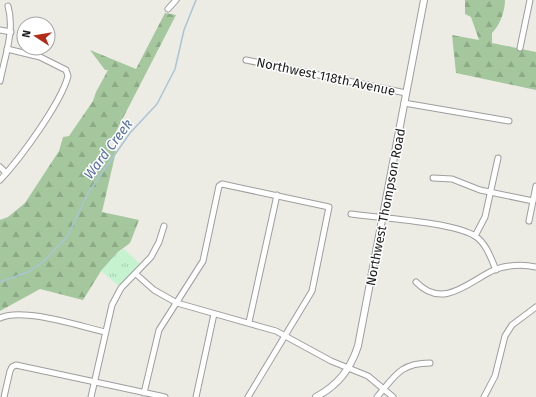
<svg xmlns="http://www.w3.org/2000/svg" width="536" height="397" viewBox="0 0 536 397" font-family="'Fira Sans',sans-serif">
	<defs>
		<pattern id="forest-firs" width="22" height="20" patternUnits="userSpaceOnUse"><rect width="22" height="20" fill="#a4c79d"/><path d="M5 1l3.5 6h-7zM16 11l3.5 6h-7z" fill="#8daa87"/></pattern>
		<pattern id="park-tufts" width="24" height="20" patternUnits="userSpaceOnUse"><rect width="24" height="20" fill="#c5f2cf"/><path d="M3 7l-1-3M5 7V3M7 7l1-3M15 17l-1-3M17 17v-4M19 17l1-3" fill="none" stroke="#a9cfb1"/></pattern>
	</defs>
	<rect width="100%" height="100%" fill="#ecebe4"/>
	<!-- forest -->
	<g fill="url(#forest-firs)">
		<path d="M465,0H505C505,11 500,25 492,33V43L536,52V90L456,73L452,35L479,40L471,17L465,14Z"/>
		<path d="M165,13L176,15L107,149L116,151L102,212L139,220L130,243L118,252L101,271L83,300L40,289L0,311V220L8,217L25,203L59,151L63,137L69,136L93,101L96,92L108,70H105L90,50L136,69Z"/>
	</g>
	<!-- park -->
	<path fill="url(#park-tufts)" d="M124,249L141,265L119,286L101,271L118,252Z"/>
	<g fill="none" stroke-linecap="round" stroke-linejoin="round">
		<!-- stream -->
		<path stroke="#a9c5d5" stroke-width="1.5" d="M0,282L28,272L43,262L67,237L88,193L130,133L157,104L175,69L184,30L196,0"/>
		<defs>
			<g id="minor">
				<path d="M168,9L176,0"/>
				<path d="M0,30L11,32"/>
				<path d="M520,48L530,0"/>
				<path d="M246,60L406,93"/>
				<path d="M0,81C5,56 15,30 8,6"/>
				<path d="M404,103L509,121"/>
				<path d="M0,167L6,173"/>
				<path d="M433,178L452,179L480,190L533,201"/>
				<path d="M0,180C20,159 61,103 68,76L66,70L40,57L7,49"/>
				<path d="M351,214C379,218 453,222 475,236C486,243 491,258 496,270"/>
				<path d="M529,221L536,186"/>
				<path d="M475,236L485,217L498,158"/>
				<path d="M136,274L154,290L177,303L276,331L331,361L368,376L393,397"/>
				<path d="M416,282C444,311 470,280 496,269C509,265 523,264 536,267"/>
				<path d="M0,318C22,307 79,326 105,332"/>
				<path d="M249,322L277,195"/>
				<path d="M144,393L159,330L203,261L219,186L222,184L329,207L312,291L248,397"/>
				<path d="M4,397L10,371L12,367L16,365L165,397"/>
				<path d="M91,397L112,305L121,288L151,257L159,242L164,226"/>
				<path d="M196,397L214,314"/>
				<path d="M377,397C395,376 400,363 430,363"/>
				<path d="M484,397L495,376L505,336L512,325L536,307"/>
			</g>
			<path id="tertiary" d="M316,397C338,385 350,370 358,346L424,0"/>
		</defs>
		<!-- minor casing -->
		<use href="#minor" stroke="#9e9e9e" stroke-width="7"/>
		<!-- tertiary casing -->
		<use href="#tertiary" stroke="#9e9e9e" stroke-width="8"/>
		<!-- minor -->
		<use href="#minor" stroke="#fff" stroke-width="5"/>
		<!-- tertiary -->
		<use href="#tertiary" stroke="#fff" stroke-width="6"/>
	</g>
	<g text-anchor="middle" stroke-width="3" stroke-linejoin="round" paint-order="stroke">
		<!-- street labels -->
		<g font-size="13" fill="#1d1d1d" stroke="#fff">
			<text transform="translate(326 76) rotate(12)" y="5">Northwest 118th Avenue</text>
			<text transform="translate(385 207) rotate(-79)" y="5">Northwest Thompson Road</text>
		</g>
		<!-- water labels -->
		<g font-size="14" font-style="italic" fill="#5570a0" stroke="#fff">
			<text transform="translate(108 149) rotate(-53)" y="5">Ward Creek</text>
		</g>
	</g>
	<!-- north arrow -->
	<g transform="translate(36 36) rotate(282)"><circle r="19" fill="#ffffff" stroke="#a5a5a5"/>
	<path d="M0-3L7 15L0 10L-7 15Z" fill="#b12d19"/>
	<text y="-6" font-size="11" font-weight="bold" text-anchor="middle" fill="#1d1d1d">N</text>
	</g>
</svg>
